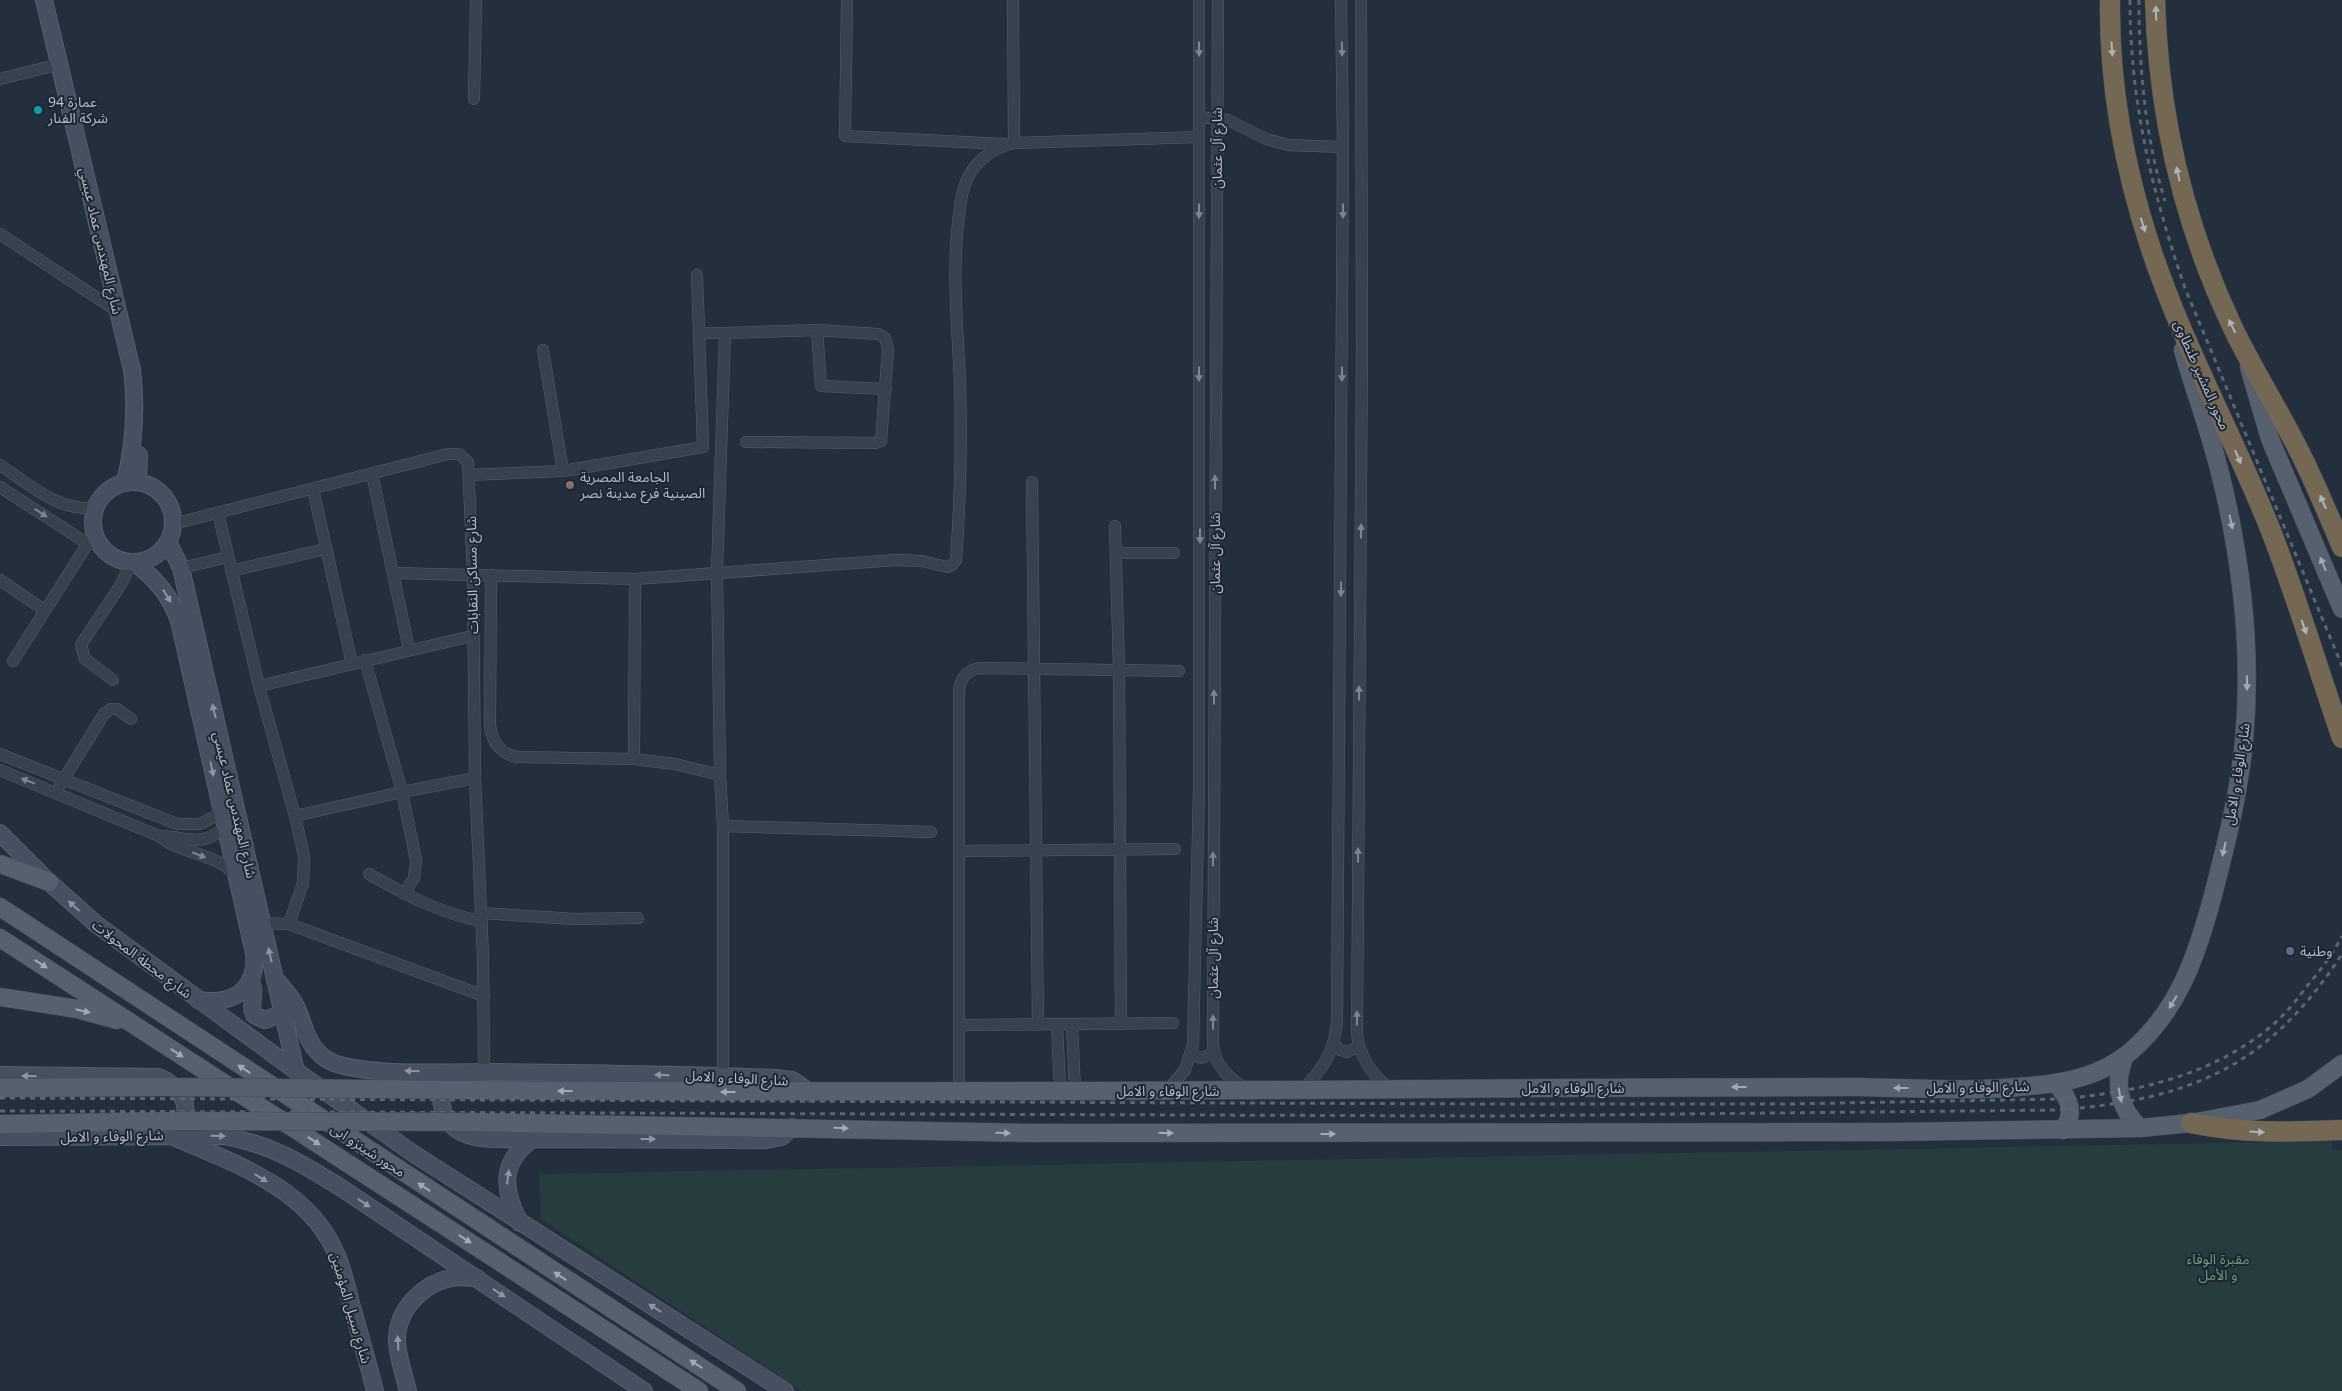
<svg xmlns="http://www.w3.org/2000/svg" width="2342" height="1391" viewBox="0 0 2342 1391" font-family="'Noto Sans','Noto Sans Arabic',sans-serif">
	<rect width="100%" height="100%" fill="#242f3e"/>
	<!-- green -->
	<path fill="#263c3f" d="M2332,1141L2333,1150H2342V1391H802L541,1219L539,1174Z"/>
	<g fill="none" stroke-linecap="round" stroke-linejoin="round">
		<defs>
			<g id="street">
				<path d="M847,0L845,136L1004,144"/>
				<path d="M1013,0L1014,143"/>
				<path d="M1218,0L1213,1045C1215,1067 1229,1078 1247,1090"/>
				<path d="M1361,0L1362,349L1357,1034C1360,1058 1371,1075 1391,1089"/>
				<path d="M0,79L60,64"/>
				<path d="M474,99L476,0"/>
				<path d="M1199,117L1228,120L1266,139L1288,145L1343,147"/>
				<path d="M0,234L117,311"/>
				<path d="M817,330L821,386L886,389"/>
				<path d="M700,333H725"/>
				<path d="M543,350L563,471"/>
				<path d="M0,465C28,483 61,514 96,507"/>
				<path d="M372,474L409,649"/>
				<path d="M470,475L563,471L703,447L697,275"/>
				<path d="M1032,482L1038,1025"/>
				<path d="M0,487L82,540L101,546"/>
				<path d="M313,489L352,664"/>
				<path d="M218,513L259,686L295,816L304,856L303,883L289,924"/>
				<path d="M173,524L448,454H459L468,462L473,575L475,778L483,956L484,1072"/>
				<path d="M1115,526L1119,671L1121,1024"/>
				<path d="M1116,553H1174"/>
				<path d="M181,568L228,557"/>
				<path d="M231,571L325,549"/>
				<path d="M394,573L635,579L896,560L922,561L947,567L952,565L956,560C960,502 962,443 960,385C958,331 952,277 958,223C960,210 960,197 965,185C972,163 992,148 1014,143L1199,137"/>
				<path d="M491,575L490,725C492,743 500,753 517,757L634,759L675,764L720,775"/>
				<path d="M0,580L44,610"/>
				<path d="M365,660L402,792L416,860L414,878L404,894"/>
				<path d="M13,661L88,543"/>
				<path d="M113,680L85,659L81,645L121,584L132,562"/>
				<path d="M259,686L472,636"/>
				<path d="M0,754L177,824H200L221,813"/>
				<path d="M634,759L635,579"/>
				<path d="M0,770L159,836C179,854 222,854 236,877"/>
				<path d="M60,785L104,714L111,709H117L131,719"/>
				<path d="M295,816L402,792L475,778"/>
				<path d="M723,826L931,832"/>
				<path d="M162,836C189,837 201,848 225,827"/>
				<path d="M959,851L1175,849"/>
				<path d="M369,874C406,895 439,913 481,921"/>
				<path d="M481,913L575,919L638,918"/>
				<path d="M263,923L289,924L484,996"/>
				<path d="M1072,1024L1075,1090"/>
				<path d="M960,1025L1173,1023"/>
				<path d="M1057,1025L1060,1090"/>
				<path d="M1334,1044L1340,1050L1347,1052L1359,1046"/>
				<path d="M1191,1054L1201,1058L1214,1053"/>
				<path d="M723,1076V826L720,775L717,572L725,333L817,330L878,334L885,338L888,349L881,441L876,443L746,442"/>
				<path d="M959,1089V690C961,677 967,670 980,668L1179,671"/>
				<path d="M1302,1090C1323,1070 1335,1050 1337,1021L1343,147L1341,0"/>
				<path d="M1167,1091L1185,1070L1193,1044L1199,788V0"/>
			</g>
			<g id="secondary">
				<path d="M44,0L132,370C137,409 134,445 125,483"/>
				<path d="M138,482L139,455"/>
				<circle cx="133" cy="522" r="40"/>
				<path d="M168,542L181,568L296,1071"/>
				<path d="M133,562C155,577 170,595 179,621L254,953C258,991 232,1005 198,1000"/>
				<path d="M0,833L49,882L96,924L296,1071L414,1154L785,1391"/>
				<path d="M250,980C258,993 248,1003 254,1015L265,1020L283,1013"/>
				<path d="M276,980C284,989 292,997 297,1008C305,1027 307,1046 326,1059C353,1077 451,1072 487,1072C583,1073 679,1074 775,1078L792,1080L811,1093"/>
				<path d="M0,1075L158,1077C181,1085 197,1111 175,1131"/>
				<path d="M446,1079C440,1088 440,1099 443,1110C454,1147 503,1138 533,1139"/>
				<path d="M0,1137L224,1136C271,1144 303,1164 343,1189L644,1391"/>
				<path d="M176,1138C234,1163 306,1188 334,1249C343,1267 347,1287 352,1307C360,1335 368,1363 375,1391"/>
				<path d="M520,1223C503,1190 499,1162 533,1139L766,1140L782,1137L792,1127"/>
				<path d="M408,1391C404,1375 398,1358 397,1342C396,1309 425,1280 458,1277C464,1277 471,1278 477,1278"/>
			</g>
			<g id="primary">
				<path d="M2249,367L2270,439L2342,609"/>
				<path d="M0,864L49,882"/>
				<path d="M0,907L737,1391"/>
				<path d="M0,938L699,1391"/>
				<path d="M0,997L77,1009L117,1020"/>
				<path d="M2125,1056C2113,1083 2119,1108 2140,1128"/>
				<path d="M2055,1083C2069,1097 2076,1112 2063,1130"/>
				<path d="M0,1088L172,1087"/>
				<path d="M470,1090C828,1093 1187,1091 1545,1088C1650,1087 1755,1087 1860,1087C1916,1088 1973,1092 2029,1086C2066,1083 2101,1076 2130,1052C2179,1010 2197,955 2213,895C2226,845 2239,793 2244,741C2252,654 2242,563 2221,477C2211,434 2195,393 2183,350"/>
				<path d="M470,1122L1029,1133L1890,1132L2140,1128L2191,1123L2260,1110L2308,1089L2342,1064"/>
				<path d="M0,1124L176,1121"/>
			</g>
			<g id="highway">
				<path d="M2110,0C2109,83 2124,167 2150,246C2182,344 2233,435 2271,531C2297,598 2318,669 2342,738"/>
				<path d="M2155,0C2158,113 2184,224 2232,326C2251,366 2275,404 2295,443C2313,477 2327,512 2342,547"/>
				<path d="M2191,1123C2242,1134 2291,1132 2342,1130"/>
			</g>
		</defs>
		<!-- street casing -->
		<use href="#street" stroke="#565f6c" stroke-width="12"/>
		<!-- secondary casing -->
		<use href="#secondary" stroke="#565f6c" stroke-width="18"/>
		<!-- primary casing -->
		<use href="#primary" stroke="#414a57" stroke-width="19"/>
		<!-- highway casing -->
		<use href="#highway" stroke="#434c59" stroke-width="21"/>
		<!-- street -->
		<use href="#street" stroke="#38414e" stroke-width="11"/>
		<!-- secondary -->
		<use href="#secondary" stroke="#465061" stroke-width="16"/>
		<!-- primary -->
		<use href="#primary" stroke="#56606e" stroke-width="18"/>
		<!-- highway -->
		<use href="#highway" stroke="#746855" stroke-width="20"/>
		<!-- rail -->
		<g stroke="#5a6575" stroke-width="3" stroke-dasharray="5 5" stroke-linecap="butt">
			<path d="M2130,0C2130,102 2152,192 2185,288L2342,666"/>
			<path d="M2139,0C2139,67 2145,137 2165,201"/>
			<path d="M0,1098L1493,1104H1789L2058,1099C2133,1093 2209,1077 2269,1028C2284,1016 2296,1001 2307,986C2320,971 2333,954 2342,936"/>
			<path d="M0,1111L1495,1116L2057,1110C2189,1100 2268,1068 2342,954"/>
		</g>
		<defs>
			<g id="primary-bridge">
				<path d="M172,1087L470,1090"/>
				<path d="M176,1121L470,1122"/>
			</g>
		</defs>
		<!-- primary-bridge casing -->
		<use href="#primary-bridge" stroke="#414a57" stroke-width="19" stroke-linecap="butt"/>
		<!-- primary-bridge -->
		<use href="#primary-bridge" stroke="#56606e" stroke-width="18"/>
	</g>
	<!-- one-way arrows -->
	<defs><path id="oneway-solid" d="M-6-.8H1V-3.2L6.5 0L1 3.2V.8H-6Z" transform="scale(1.25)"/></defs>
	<g fill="#aeb4bd">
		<use href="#oneway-solid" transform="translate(2156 13) rotate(-92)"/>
		<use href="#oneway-solid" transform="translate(2112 49) rotate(86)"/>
		<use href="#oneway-solid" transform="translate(2178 174) rotate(-103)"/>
		<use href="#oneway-solid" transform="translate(2143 225) rotate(73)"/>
		<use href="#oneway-solid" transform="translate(2232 326) rotate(-115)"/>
		<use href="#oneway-solid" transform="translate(2238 457) rotate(66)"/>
		<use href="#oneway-solid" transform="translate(2323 502) rotate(-114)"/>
		<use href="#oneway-solid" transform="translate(2304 627) rotate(71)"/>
		<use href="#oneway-solid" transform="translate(2257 1132) rotate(3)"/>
	</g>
	<g fill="#7c8592">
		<use href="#oneway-solid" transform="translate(1199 49) rotate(90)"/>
		<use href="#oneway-solid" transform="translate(1342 49) rotate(89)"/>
		<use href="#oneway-solid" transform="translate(1199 211) rotate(90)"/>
		<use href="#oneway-solid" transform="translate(1343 211) rotate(90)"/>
		<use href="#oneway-solid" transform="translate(1199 374) rotate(90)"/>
		<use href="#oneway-solid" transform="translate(1342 374) rotate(90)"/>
		<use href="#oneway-solid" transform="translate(1215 482) rotate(-90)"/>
		<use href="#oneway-solid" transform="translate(41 513) rotate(33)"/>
		<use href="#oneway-solid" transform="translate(1361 531) rotate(-90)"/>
		<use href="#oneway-solid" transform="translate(1200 536) rotate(90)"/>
		<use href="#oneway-solid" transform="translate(1341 589) rotate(90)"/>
		<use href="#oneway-solid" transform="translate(1359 693) rotate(-90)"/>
		<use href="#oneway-solid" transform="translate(1214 697) rotate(-90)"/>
		<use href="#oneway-solid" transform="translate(28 781) rotate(-159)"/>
		<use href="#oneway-solid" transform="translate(199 855) rotate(21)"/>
		<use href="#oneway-solid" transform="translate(1358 855) rotate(-90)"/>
		<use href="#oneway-solid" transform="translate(1213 859) rotate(-90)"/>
		<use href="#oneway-solid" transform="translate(1357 1018) rotate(-90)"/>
		<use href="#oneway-solid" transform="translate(1213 1022) rotate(-90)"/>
	</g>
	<g fill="#a1aab7">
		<use href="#oneway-solid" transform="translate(2231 522) rotate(79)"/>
		<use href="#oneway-solid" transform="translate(2323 564) rotate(-113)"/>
		<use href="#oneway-solid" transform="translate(2247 683) rotate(90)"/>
		<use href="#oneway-solid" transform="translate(2224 849) rotate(103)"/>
		<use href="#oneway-solid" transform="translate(41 964) rotate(33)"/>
		<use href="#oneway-solid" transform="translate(2173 1002) rotate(122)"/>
		<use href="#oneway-solid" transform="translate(83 1011) rotate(13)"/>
		<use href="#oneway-solid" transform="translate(177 1053) rotate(33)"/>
		<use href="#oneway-solid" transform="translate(244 1069) rotate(-147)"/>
		<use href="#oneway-solid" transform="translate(1739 1087) rotate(-180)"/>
		<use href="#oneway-solid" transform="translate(1901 1088) rotate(-180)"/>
		<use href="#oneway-solid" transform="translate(565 1091) rotate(-180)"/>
		<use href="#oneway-solid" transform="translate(728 1092) rotate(-180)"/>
		<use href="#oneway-solid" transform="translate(2120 1095) rotate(78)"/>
		<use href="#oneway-solid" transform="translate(841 1128) rotate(1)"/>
		<use href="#oneway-solid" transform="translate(1003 1133) rotate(1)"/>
		<use href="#oneway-solid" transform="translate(1166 1133)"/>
		<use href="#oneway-solid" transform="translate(1328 1134)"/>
		<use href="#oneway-solid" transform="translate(314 1141) rotate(33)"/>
		<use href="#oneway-solid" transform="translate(424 1187) rotate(-147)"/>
		<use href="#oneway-solid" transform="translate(465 1239) rotate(33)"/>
		<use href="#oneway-solid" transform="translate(560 1276) rotate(-147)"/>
		<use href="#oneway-solid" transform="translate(696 1364) rotate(-147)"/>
	</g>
	<g fill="#8e96a5">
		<use href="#oneway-solid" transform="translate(167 596) rotate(58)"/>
		<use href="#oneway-solid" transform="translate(214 711) rotate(-103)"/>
		<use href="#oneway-solid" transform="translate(212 769) rotate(78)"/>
		<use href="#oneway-solid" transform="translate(74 906) rotate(-138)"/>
		<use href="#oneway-solid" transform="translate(270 955) rotate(-103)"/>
		<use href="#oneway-solid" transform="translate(412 1071) rotate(-178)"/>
		<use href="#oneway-solid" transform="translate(662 1075) rotate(-179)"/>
		<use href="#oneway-solid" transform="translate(29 1076) rotate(-179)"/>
		<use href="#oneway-solid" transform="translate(218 1136) rotate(2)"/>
		<use href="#oneway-solid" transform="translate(648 1139)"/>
		<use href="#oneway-solid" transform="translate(508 1177) rotate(-82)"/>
		<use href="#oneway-solid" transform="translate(261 1178) rotate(32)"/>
		<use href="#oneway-solid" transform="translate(364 1203) rotate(34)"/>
		<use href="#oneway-solid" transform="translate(499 1293) rotate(34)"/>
		<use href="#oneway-solid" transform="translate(655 1308) rotate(-148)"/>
		<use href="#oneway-solid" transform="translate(398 1343) rotate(-93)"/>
	</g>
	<!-- markers -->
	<circle fill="#0f9aa8" stroke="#1d2633" stroke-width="2" cx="38" cy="110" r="5"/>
	<circle fill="#8d6e63" stroke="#1d2633" stroke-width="2" cx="570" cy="485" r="5"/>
	<circle fill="#5c6f8a" stroke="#1d2633" stroke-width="2" cx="2290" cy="951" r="5"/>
	<g text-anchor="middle" stroke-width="4" stroke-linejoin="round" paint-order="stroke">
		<!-- poi labels -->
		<g font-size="14" fill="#b4bcc9" stroke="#1d2633" text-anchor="start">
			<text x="48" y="107">عمارة 94<tspan x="48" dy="16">شركة الفنار</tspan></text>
			<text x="580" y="482">الجامعة المصرية<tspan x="580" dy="16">الصينية فرع مدينة نصر</tspan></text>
			<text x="2300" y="956">وطنية</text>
		</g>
		<!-- street labels -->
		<g font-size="14" fill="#b4bcc9" stroke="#1d2633">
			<text transform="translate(1217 148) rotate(-90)" y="5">شارع آل عثمان</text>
			<text transform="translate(101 241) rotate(77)" y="5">شارع المهندس عماد عيسي</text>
			<text transform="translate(2202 375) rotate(66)" y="5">محور المشير طنطاوى</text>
			<text transform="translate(1215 553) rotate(-90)" y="5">شارع آل عثمان</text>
			<text transform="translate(472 575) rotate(-91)" y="5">شارع مساكن النقابات</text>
			<text transform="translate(2237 774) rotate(-81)" y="5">شارع الوفاء و الامل</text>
			<text transform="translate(235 805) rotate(77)" y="5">شارع المهندس عماد عيسي</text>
			<text transform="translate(1213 958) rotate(-90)" y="5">شارع آل عثمان</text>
			<text transform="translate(142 959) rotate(37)" y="5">شارع محطة المحولات</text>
			<text transform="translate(737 1078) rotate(3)" y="5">شارع الوفاء و الامل</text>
			<text transform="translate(1978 1087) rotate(-1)" y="5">شارع الوفاء و الامل</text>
			<text x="1573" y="1093">شارع الوفاء و الامل</text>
			<text x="1168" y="1096">شارع الوفاء و الامل</text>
			<text transform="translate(112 1136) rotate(-1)" y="5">شارع الوفاء و الامل</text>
			<text transform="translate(368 1150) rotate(33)" y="5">محور شينزو ابى</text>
			<text transform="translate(351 1308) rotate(74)" y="5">شارع سبيل المؤمنين</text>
		</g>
		<!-- park labels -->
		<g font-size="14" fill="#6b9a76" stroke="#1d2633">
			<text x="2218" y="1264">مقبرة الوفاء<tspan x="2218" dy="16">و الأمل</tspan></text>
		</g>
	</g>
</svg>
